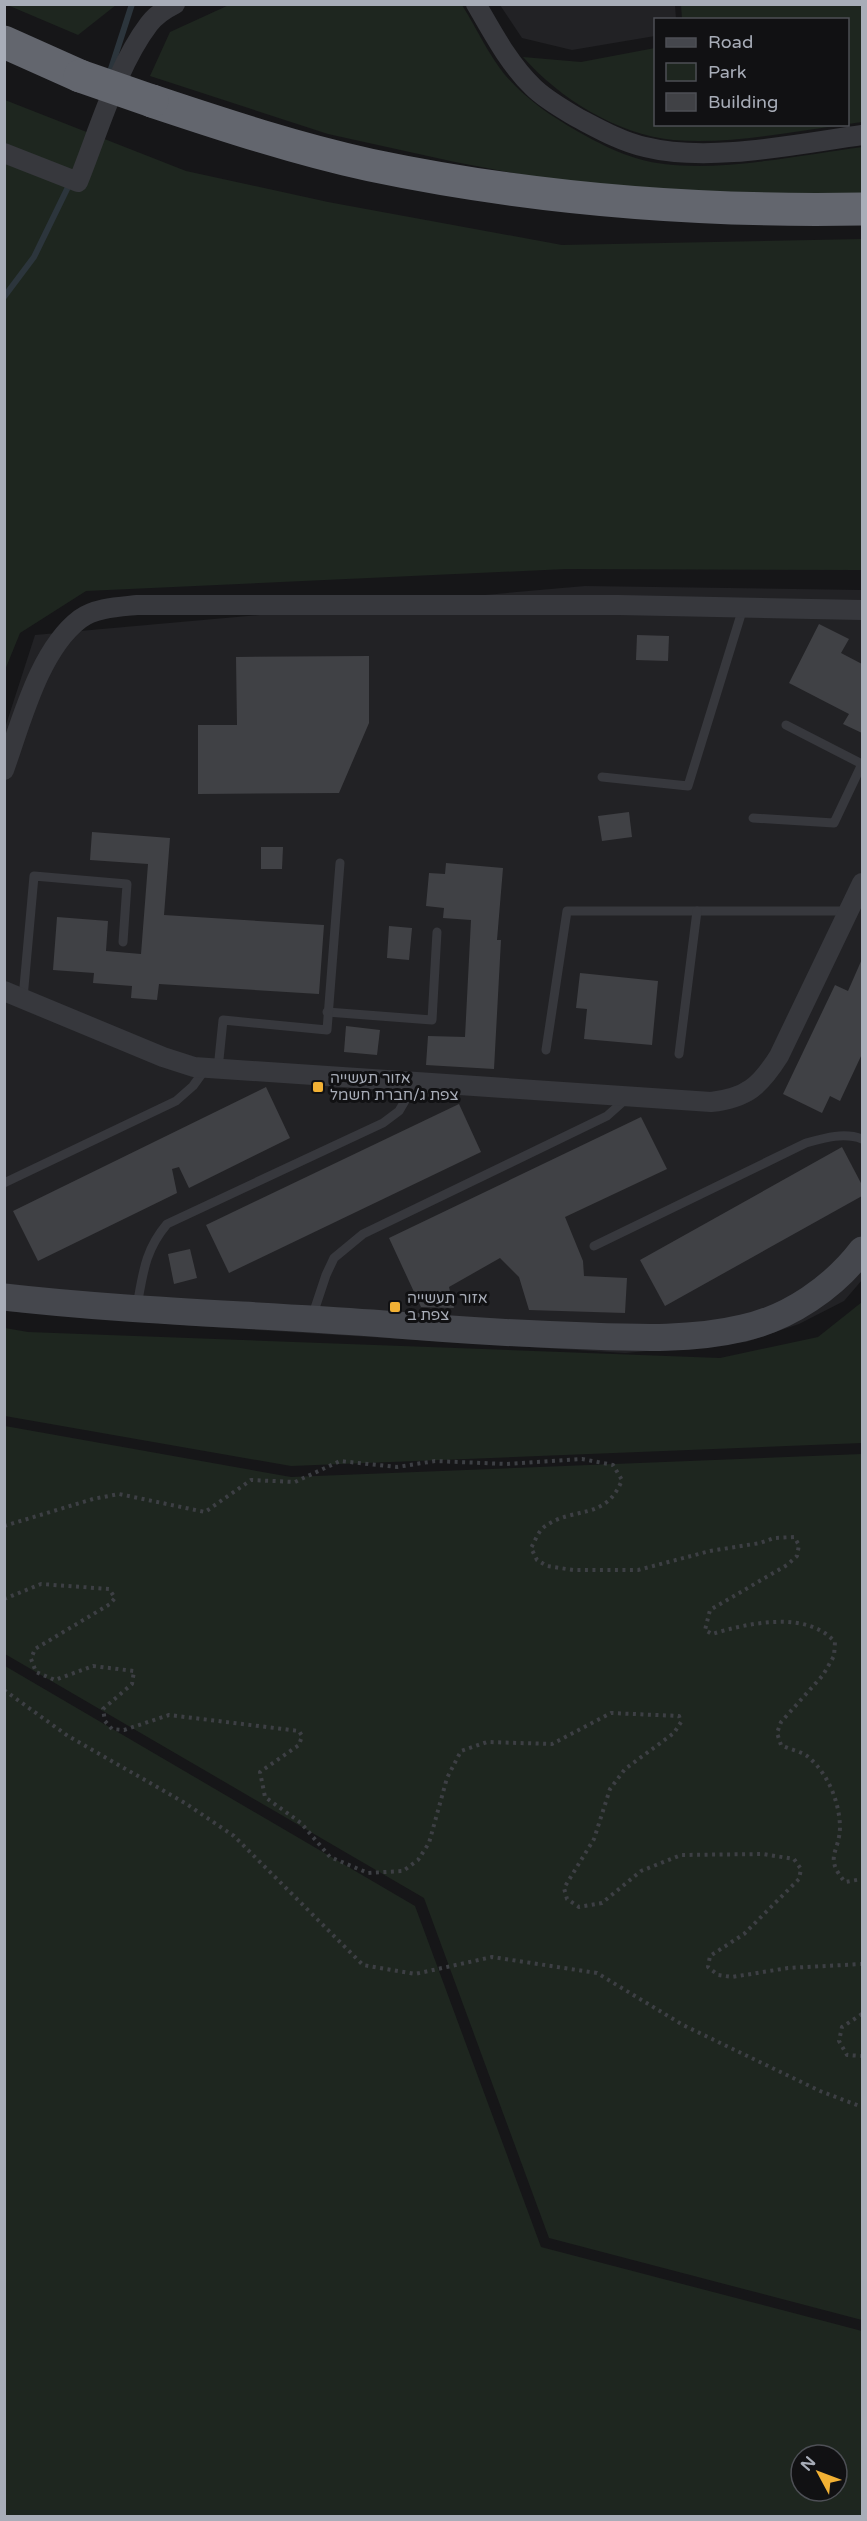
<svg xmlns="http://www.w3.org/2000/svg" width="867" height="2521" viewBox="0 0 867 2521" font-family="'Varela Round','Noto Sans Hebrew',sans-serif">
	<rect width="100%" height="100%" fill="#161618"/>
	<!-- built -->
	<g fill="#222225">
		<path d="M500,5H675L676,19L656,20L655,36L572,50L522,38Z"/>
		<path d="M585,586L862,590V1280L844,1301L799,1324L746,1342L625,1353L196,1326L5,1311L4,731L35,635Z"/>
	</g>
	<!-- green -->
	<g fill="#1e261f" fill-rule="evenodd">
		<path d="M5,4H116V5L78,35Z"/>
		<path d="M229,5H462C476,27 488,54 505,75C526,99 549,115 577,131C596,142 618,153 639,159C699,177 800,155 862,147V197L798,199L561,182L455,162L328,134L150,76L170,32Z"/>
		<path d="M681,5H862V122L848,124V20L682,19Z"/>
		<path d="M655,48L656,124L843,125C788,132 729,145 673,140C617,134 560,99 523,57L581,62Z"/>
		<path d="M5,100L186,171L328,202L562,245L862,239V570L566,569L86,591L20,633L5,670Z"/>
		<path d="M862,1302V1443L291,1466L5,1416V1328L28,1332L720,1358L818,1337Z"/>
		<path d="M5,1426L291,1477L862,1454V2320L549,2238L424,1898L5,1654Z"/>
		<path d="M5,1666L415,1906L541,2247L862,2331V2516H5ZM801,2455H837V2491H801Z"/>
	</g>
	<g fill="none" stroke-linecap="round" stroke-linejoin="round">
		<!-- stream -->
		<g stroke="#2c353c" stroke-width="6">
			<path d="M109,75L132,4"/>
			<path d="M4,297L34,257L70,183"/>
		</g>
	</g>
	<!-- building -->
	<g fill="#404145">
		<path d="M819,624L849,639L841,653L862,664V733L843,724L849,714L789,683Z"/>
		<path d="M637,635L669,636L668,661L636,660Z"/>
		<path d="M369,656V723L339,793L198,794V725H237L236,657Z"/>
		<path d="M629,812L632,837L602,841L598,816Z"/>
		<path d="M92,832L170,838L164,915L324,925L319,994L159,984L157,1000L131,998L132,986L93,983L94,973L53,970L57,917L108,921L106,951L141,954L148,864L90,860Z"/>
		<path d="M261,847H283L282,869H261Z"/>
		<path d="M446,863L503,868L497,940H501L494,1069L426,1065L428,1036L465,1037L471,920L443,918L444,908L426,906L429,873L445,874Z"/>
		<path d="M389,926L412,928L409,960L387,958Z"/>
		<path d="M862,959V1054L840,1101L830,1096L822,1113L783,1094L835,985L848,991Z"/>
		<path d="M580,973L658,981L652,1045L584,1039L587,1009L576,1008Z"/>
		<path d="M346,1026L380,1030L377,1055L344,1052Z"/>
		<path d="M266,1087L290,1138L189,1188L179,1167L172,1169L177,1193L38,1261L13,1211Z"/>
		<path d="M459,1104L481,1152L229,1273L206,1225Z"/>
		<path d="M641,1117L667,1169L565,1217L583,1261L584,1276L627,1278L625,1313L529,1310L519,1277L500,1258L449,1287L454,1308L421,1307L389,1238Z"/>
		<path d="M842,1147L862,1185V1196L665,1306L640,1260Z"/>
		<path d="M190,1249L197,1278L174,1284L168,1254Z"/>
	</g>
	<g fill="none" stroke-linecap="round" stroke-linejoin="round">
		<!-- path -->
		<g stroke="#3d3f44" stroke-width="4" stroke-dasharray="3 4.5" stroke-linecap="butt">
			<path d="M4,1526L93,1499L119,1494L205,1512L251,1480L295,1482L340,1461L397,1467L435,1461L506,1464L582,1459L613,1465L622,1480C605,1522 574,1505 544,1527C538,1532 535,1541 531,1548L537,1560L547,1566L573,1570H638L710,1551L760,1543L774,1538L794,1537L799,1545L797,1556L787,1565L710,1610L705,1630L712,1634C748,1623 807,1610 835,1642L834,1656L823,1675L781,1722L777,1733L781,1745C788,1749 800,1751 807,1756C827,1772 839,1800 840,1826C840,1853 823,1856 845,1882L862,1879"/>
			<path d="M4,1599L41,1584L109,1589L115,1598L110,1604L35,1649L31,1659L36,1672L55,1680L93,1666L134,1671L132,1684L103,1709L105,1721L112,1729L124,1730L169,1715L299,1731L302,1736L299,1745L260,1772L265,1797L301,1823L330,1857L368,1873L403,1871L418,1860L429,1843L447,1778L461,1751L487,1742L552,1744L611,1713L679,1716L681,1722L674,1733L625,1769L610,1789L594,1839L564,1888L567,1899L579,1907L602,1903L641,1871L681,1855L763,1854L794,1859L801,1869L799,1879L744,1934L710,1956L708,1967L718,1975L732,1977L788,1968L862,1964"/>
			<path d="M4,1690L68,1736L185,1803L234,1836L363,1965L415,1974L492,1957L597,1973L683,2025L820,2091L862,2107"/>
			<path d="M862,2014L842,2027L839,2041L847,2055L862,2056"/>
		</g>
		<!-- lane -->
		<g stroke="#37383d" stroke-width="9">
			<path d="M602,777L688,786L743,608"/>
			<path d="M753,818L834,823L862,764L786,725"/>
			<path d="M23,998L34,876L127,884L123,942"/>
			<path d="M327,1012L432,1020L437,932"/>
			<path d="M546,1050L567,911H849"/>
			<path d="M679,1054L697,911"/>
			<path d="M218,1069L223,1020L327,1030L340,863"/>
			<path d="M4,1183L176,1101L193,1086L206,1068"/>
			<path d="M594,1246L806,1143C824,1138 844,1132 862,1139"/>
			<path d="M137,1306C143,1273 145,1250 167,1224L383,1123L399,1111L416,1082"/>
			<path d="M312,1317L326,1275L334,1258L363,1234L607,1116L626,1099"/>
		</g>
		<!-- street -->
		<g stroke="#37383d" stroke-width="20">
			<path d="M476,4C493,33 509,64 533,87C546,100 563,109 578,118C599,129 622,142 645,147C709,163 797,144 862,135"/>
			<path d="M4,153L78,182C98,133 117,66 149,24C155,16 165,9 175,4"/>
			<path d="M4,770C21,723 39,650 80,619C95,608 118,607 137,605H619L862,610"/>
			<path d="M4,991L163,1057L194,1067L711,1102C747,1098 760,1086 779,1056L862,883"/>
		</g>
		<!-- secondary -->
		<path stroke="#45474d" stroke-width="27" d="M4,1297C126,1311 249,1314 372,1323C444,1329 517,1334 589,1336C641,1338 693,1340 743,1328C789,1318 834,1287 862,1250"/>
		<!-- highway -->
		<g stroke="#63666e" stroke-width="33">
			<path d="M4,42L80,76"/>
			<path d="M152,101C224,125 297,149 370,165C532,199 698,212 862,209"/>
		</g>
		<!-- highway-bridge -->
		<path stroke="#63666e" stroke-width="33" d="M80,76L152,101"/>
	</g>
	<!-- markers -->
	<g fill="#f2b134" stroke="#111113" stroke-width="2">
		<rect x="312" y="1081" width="12" height="12" rx="3"/>
		<rect x="389" y="1301" width="12" height="12" rx="3"/>
	</g>
	<g text-anchor="middle" stroke-width="6" stroke-linejoin="round" paint-order="stroke">
		<!-- poi labels -->
		<g font-size="15" fill="#a8adb8" stroke="#111113" text-anchor="start">
			<text x="330" y="1083">אזור תעשייה<tspan x="330" dy="17">צפת ג/חברת חשמל</tspan></text>
			<text x="407" y="1303">אזור תעשייה<tspan x="407" dy="17">צפת ב</tspan></text>
		</g>
	</g>
	<!-- border -->
	<rect width="867" height="2521" fill="none" stroke="#a8adb8" stroke-width="12"/>
	<!-- legend -->
	<rect x="654" y="18" width="195" height="108" fill="#111113" stroke="#4d4f55" stroke-width="1.5"/>
	<rect x="666" y="38" width="30" height="9" fill="#45474d" stroke="#4d4f55" stroke-width="1.5"/>
	<text x="708" y="48" font-size="18" fill="#a8adb8">Road</text>
	<rect x="666" y="63" width="30" height="18" fill="#1e261f" stroke="#4d4f55" stroke-width="1.5"/>
	<text x="708" y="78" font-size="18" fill="#a8adb8">Park</text>
	<rect x="666" y="93" width="30" height="18" fill="#404145" stroke="#4d4f55" stroke-width="1.5"/>
	<text x="708" y="108" font-size="18" fill="#a8adb8">Building</text>
	<!-- north arrow -->
	<g transform="translate(819 2473) rotate(311)"><circle r="28" fill="#111113" stroke="#4d4f55" stroke-width="1.5"/>
	<path d="M0-4.5L10 22L0 15L-10 22Z" fill="#f2b134"/>
	<text y="-9" font-size="16" font-weight="bold" text-anchor="middle" fill="#a8adb8">N</text>
	</g>
</svg>
